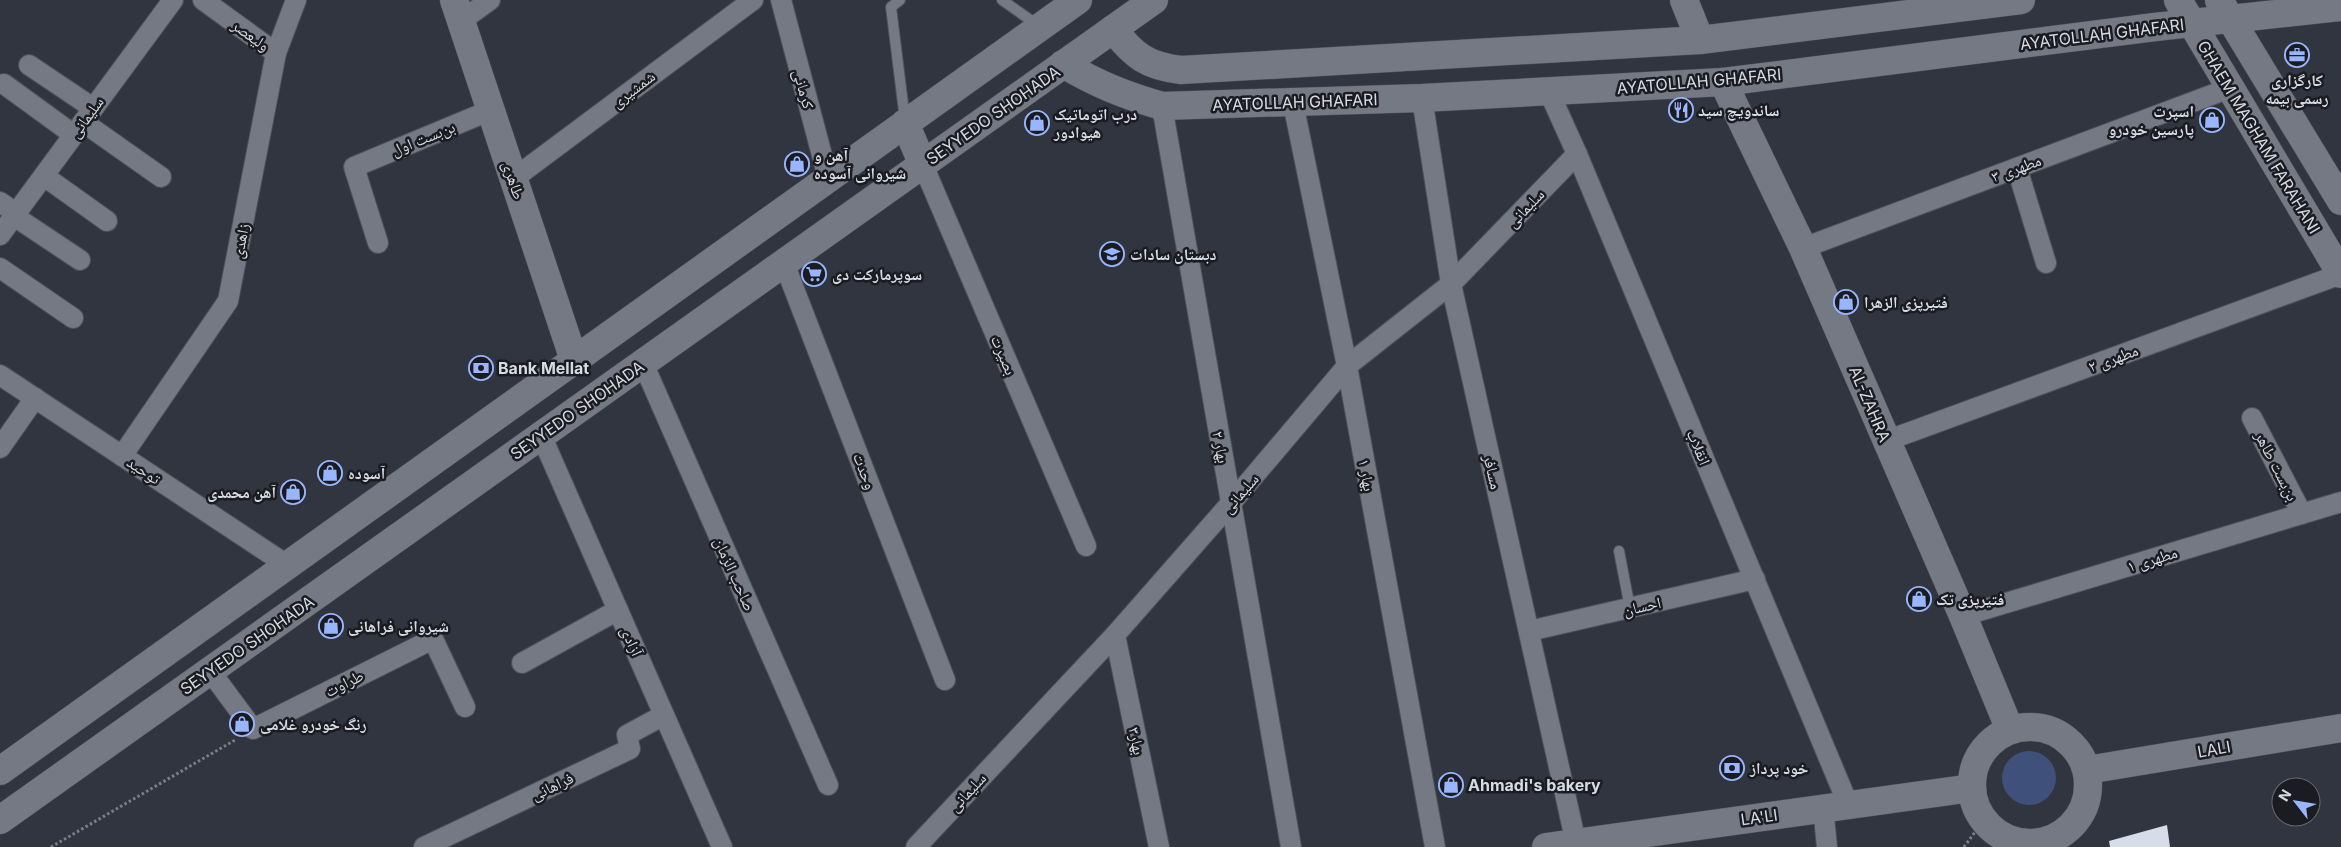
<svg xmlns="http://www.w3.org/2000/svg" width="2341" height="847" viewBox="0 0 2341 847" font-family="Inter,'Noto Naskh Arabic',sans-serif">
	<rect width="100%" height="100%" fill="#31353f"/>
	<!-- green -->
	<circle fill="#3f507b" cx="2029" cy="778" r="27"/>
	<!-- building -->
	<path fill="#d6dce8" d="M2167,825L2170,847H2110L2109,841Z"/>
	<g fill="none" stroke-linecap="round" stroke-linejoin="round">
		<defs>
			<g id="lane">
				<path d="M900,0L891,7L905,120"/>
				<path d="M1002,0L1039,26"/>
				<path d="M1619,551L1630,608"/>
			</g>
			<g id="street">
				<path d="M203,0L276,53"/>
				<path d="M781,0L828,178"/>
				<path d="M461,21L490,0"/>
				<path d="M29,65L93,108"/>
				<path d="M4,84L74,135"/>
				<path d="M1549,92L1577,154L1848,804"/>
				<path d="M1422,98L1451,284L1576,843"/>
				<path d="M1293,103L1347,366L1435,847"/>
				<path d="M1162,106L1291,847"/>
				<path d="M83,122L161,177"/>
				<path d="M923,165L1086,546"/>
				<path d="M2017,168L2046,263"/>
				<path d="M44,176L107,221"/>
				<path d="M513,179L753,0"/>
				<path d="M0,202L16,213"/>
				<path d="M14,216L80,260"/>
				<path d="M0,235L173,0"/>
				<path d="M378,243L354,167L491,110"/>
				<path d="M1803,248L2230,88"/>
				<path d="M784,263L945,680"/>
				<path d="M0,268L73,318"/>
				<path d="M643,363L828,785"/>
				<path d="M0,375L287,565"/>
				<path d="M2252,418L2302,514"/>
				<path d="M541,435L722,847"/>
				<path d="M1886,441L2341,274"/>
				<path d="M0,448L35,398"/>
				<path d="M122,456L228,301L276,53L296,0"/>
				<path d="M1963,616L2341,502"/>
				<path d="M1529,631L1755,579"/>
				<path d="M1115,635L1159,847"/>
				<path d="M522,663L618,610"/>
				<path d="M210,671L253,729L433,639L465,707"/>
				<path d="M1823,807L1827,847"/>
				<path d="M2012,841L2013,847"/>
				<path d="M424,847L630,749L627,735L664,715"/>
				<path d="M916,847L1115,635L1231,503L1347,366L1451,284L1577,154"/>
			</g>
			<g id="secondary">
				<path d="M454,0L574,360"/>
				<path d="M1684,0L1700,40"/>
				<path d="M2178,0L2341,274"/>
				<path d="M2219,0L2341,201"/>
				<path d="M1113,29C1134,56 1147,66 1181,70L1700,40L2021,0"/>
				<path d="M1063,64C1097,84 1124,95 1162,106L1422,98L1723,82L2155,27L2341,7"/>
				<path d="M1723,82L1803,248L1963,616L2010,730"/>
				<path d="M905,123L923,165"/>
				<circle cx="2030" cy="785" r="58"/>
				<path d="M2087,770L2341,728"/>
				<path d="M0,771L1078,0"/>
				<path d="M0,820L1154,0"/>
				<path d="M1546,847L1972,788"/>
			</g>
		</defs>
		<!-- lane casing -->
		<use href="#lane" stroke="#4f515a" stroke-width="12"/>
		<!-- street casing -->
		<use href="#street" stroke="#4f515a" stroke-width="22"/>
		<!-- secondary casing -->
		<use href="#secondary" stroke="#4f515a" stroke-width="29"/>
		<!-- path -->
		<g stroke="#7c7f87" stroke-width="3" stroke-dasharray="2.5 2.5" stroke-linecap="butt">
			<path d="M51,847L235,740"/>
			<path d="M1964,847L1984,820"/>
		</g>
		<!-- lane -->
		<use href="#lane" stroke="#747984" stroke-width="10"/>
		<!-- street -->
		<use href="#street" stroke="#747984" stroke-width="20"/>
		<!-- secondary -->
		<use href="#secondary" stroke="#747984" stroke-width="28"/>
	</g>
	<!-- icons -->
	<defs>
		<symbol id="office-ring" viewBox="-11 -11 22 22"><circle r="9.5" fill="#1a1c21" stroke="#98b5fd" stroke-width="1.5"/><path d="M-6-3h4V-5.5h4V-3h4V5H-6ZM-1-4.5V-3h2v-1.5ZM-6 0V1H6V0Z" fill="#98b5fd"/></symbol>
		<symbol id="restaurant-ring" viewBox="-11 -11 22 22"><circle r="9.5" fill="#1a1c21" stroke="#98b5fd" stroke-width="1.5"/><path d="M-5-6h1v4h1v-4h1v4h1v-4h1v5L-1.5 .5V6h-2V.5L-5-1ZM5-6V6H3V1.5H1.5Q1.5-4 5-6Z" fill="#98b5fd"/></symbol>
		<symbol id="shop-ring" viewBox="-11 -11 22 22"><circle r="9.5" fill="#1a1c21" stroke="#98b5fd" stroke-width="1.5"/><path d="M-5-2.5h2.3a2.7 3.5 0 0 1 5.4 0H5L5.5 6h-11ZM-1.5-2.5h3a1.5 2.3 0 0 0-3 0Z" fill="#98b5fd"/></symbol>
		<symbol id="school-ring" viewBox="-11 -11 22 22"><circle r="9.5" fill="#1a1c21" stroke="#98b5fd" stroke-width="1.5"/><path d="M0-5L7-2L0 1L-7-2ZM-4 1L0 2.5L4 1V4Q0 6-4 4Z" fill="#98b5fd"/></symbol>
		<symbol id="supermarket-ring" viewBox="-11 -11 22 22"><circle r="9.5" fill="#1a1c21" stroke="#98b5fd" stroke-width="1.5"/><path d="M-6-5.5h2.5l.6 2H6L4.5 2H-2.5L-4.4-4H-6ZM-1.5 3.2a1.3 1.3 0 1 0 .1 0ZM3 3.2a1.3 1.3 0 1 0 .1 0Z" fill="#98b5fd"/></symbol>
		<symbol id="bank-ring" viewBox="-11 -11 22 22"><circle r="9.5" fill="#1a1c21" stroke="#98b5fd" stroke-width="1.5"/><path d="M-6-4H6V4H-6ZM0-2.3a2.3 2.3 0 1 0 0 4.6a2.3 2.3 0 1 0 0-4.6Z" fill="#98b5fd"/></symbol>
	</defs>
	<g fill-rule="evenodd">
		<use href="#office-ring" x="2283" y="41" width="28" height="28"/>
		<use href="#restaurant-ring" x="1667" y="96" width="28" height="28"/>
		<use href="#shop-ring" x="2198" y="106" width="28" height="28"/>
		<use href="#shop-ring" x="1023" y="109" width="28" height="28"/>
		<use href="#shop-ring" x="783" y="150" width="28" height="28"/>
		<use href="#school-ring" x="1098" y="240" width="28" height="28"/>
		<use href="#supermarket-ring" x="800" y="260" width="28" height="28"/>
		<use href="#shop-ring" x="1832" y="288" width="28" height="28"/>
		<use href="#bank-ring" x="467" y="354" width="28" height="28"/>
		<use href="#shop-ring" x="316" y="459" width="28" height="28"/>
		<use href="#shop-ring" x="279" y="478" width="28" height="28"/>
		<use href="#shop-ring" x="1905" y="585" width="28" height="28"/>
		<use href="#shop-ring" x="317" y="612" width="28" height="28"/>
		<use href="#shop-ring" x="228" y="710" width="28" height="28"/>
		<use href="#bank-ring" x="1718" y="754" width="28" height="28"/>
		<use href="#shop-ring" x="1437" y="771" width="28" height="28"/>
	</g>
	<g text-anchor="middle" stroke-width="5" stroke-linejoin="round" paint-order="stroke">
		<!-- street labels -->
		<g font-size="16" fill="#d9dbe2" stroke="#1a1c21">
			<text transform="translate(2102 34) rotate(-7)" y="6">AYATOLLAH GHAFARI</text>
			<text transform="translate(251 35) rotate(36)" y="6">ولیعصر</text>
			<text transform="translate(1699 81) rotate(-5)" y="6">AYATOLLAH GHAFARI</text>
			<text transform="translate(633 89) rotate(-37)" y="6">شمشیری</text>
			<text transform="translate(804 89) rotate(75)" y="6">کرمانی</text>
			<text transform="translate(1295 102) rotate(-2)" y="6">AYATOLLAH GHAFARI</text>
			<text transform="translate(993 115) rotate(-35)" y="6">SEYYEDO SHOHADA</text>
			<text transform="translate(86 117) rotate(-54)" y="6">سلیمانی</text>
			<text transform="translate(2259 137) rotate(59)" y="6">GHAEM MAGHAM FARAHANI</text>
			<text transform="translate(423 138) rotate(-22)" y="6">بن‌بست اول</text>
			<text transform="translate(2016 168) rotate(-20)" y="6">مطهری ۳</text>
			<text transform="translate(514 180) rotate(72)" y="6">طاهری</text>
			<text transform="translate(1525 208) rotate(-46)" y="6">سلیمانی</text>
			<text transform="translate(240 241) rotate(-79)" y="6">زاهدی</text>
			<text transform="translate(1004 355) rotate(67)" y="6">بصیرت</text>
			<text transform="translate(2113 358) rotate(-20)" y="6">مطهری ۲</text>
			<text transform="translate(1870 404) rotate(67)" y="6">AL-ZAHRA</text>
			<text transform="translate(577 410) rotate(-35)" y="6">SEYYEDO SHOHADA</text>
			<text transform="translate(1221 447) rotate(80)" y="6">بهار ۲</text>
			<text transform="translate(1699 447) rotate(67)" y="6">انقلاب</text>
			<text transform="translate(2277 466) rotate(63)" y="6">بن‌بست طاهر</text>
			<text transform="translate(144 470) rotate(34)" y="6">توحید</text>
			<text transform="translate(865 471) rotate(69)" y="6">وحدت</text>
			<text transform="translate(1493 472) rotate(77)" y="6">مسافر</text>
			<text transform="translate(1367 475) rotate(80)" y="6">بهار ۱</text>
			<text transform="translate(1240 493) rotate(-49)" y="6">سلیمانی</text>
			<text transform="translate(2152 559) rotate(-17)" y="6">مطهری ۱</text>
			<text transform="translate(735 574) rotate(66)" y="6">صاحب الزمان</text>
			<text transform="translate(1642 606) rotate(-13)" y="6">احسان</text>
			<text transform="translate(632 641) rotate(66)" y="6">آزادی</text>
			<text transform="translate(247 645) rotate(-35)" y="6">SEYYEDO SHOHADA</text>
			<text transform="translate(344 683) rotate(-27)" y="6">طراوت</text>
			<text transform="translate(1137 741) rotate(78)" y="6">بهار۳</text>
			<text transform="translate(2214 749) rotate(-10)" y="6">LALI</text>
			<text transform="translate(552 786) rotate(-25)" y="6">فراهانی</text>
			<text transform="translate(967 792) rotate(-47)" y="6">سلیمانی</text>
			<text transform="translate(1759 817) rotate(-8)" y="6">LA'LI</text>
		</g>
		<!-- poi labels -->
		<g font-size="16" font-weight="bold" fill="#d9dbe2" stroke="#1a1c21" text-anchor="start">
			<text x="2297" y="86" text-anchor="middle">کارگزاری<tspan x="2297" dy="18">رسمی بیمه</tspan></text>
			<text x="1698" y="116">ساندویچ سید</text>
			<text x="2194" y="117" text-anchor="end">اسپرت<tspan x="2194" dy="18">پارسین خودرو</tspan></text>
			<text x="1054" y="120">درب اتوماتیک<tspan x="1054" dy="18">هیوادور</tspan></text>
			<text x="814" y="161">آهن و<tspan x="814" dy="18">شیروانی آسوده</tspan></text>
			<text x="1130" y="260">دبستان سادات</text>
			<text x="832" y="280">سوپرمارکت دی</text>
			<text x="1864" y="308">فتیرپزی الزهرا</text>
			<text x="498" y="374">Bank Mellat</text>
			<text x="348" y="479">آسوده</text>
			<text x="276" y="498" text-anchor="end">آهن محمدی</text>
			<text x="1936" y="605">فتیرپزی تک</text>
			<text x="348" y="632">شیروانی فراهانی</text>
			<text x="260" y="730">رنگ خودرو غلامی</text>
			<text x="1750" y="774">خود پرداز</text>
			<text x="1468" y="791">Ahmadi's bakery</text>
		</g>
	</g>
	<!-- north arrow -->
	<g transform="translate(2296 802) rotate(301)"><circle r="24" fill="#1a1c21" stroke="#66686e"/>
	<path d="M0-4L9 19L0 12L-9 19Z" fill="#98b5fd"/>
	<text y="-8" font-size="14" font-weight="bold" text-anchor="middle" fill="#d9dbe2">N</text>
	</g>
</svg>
